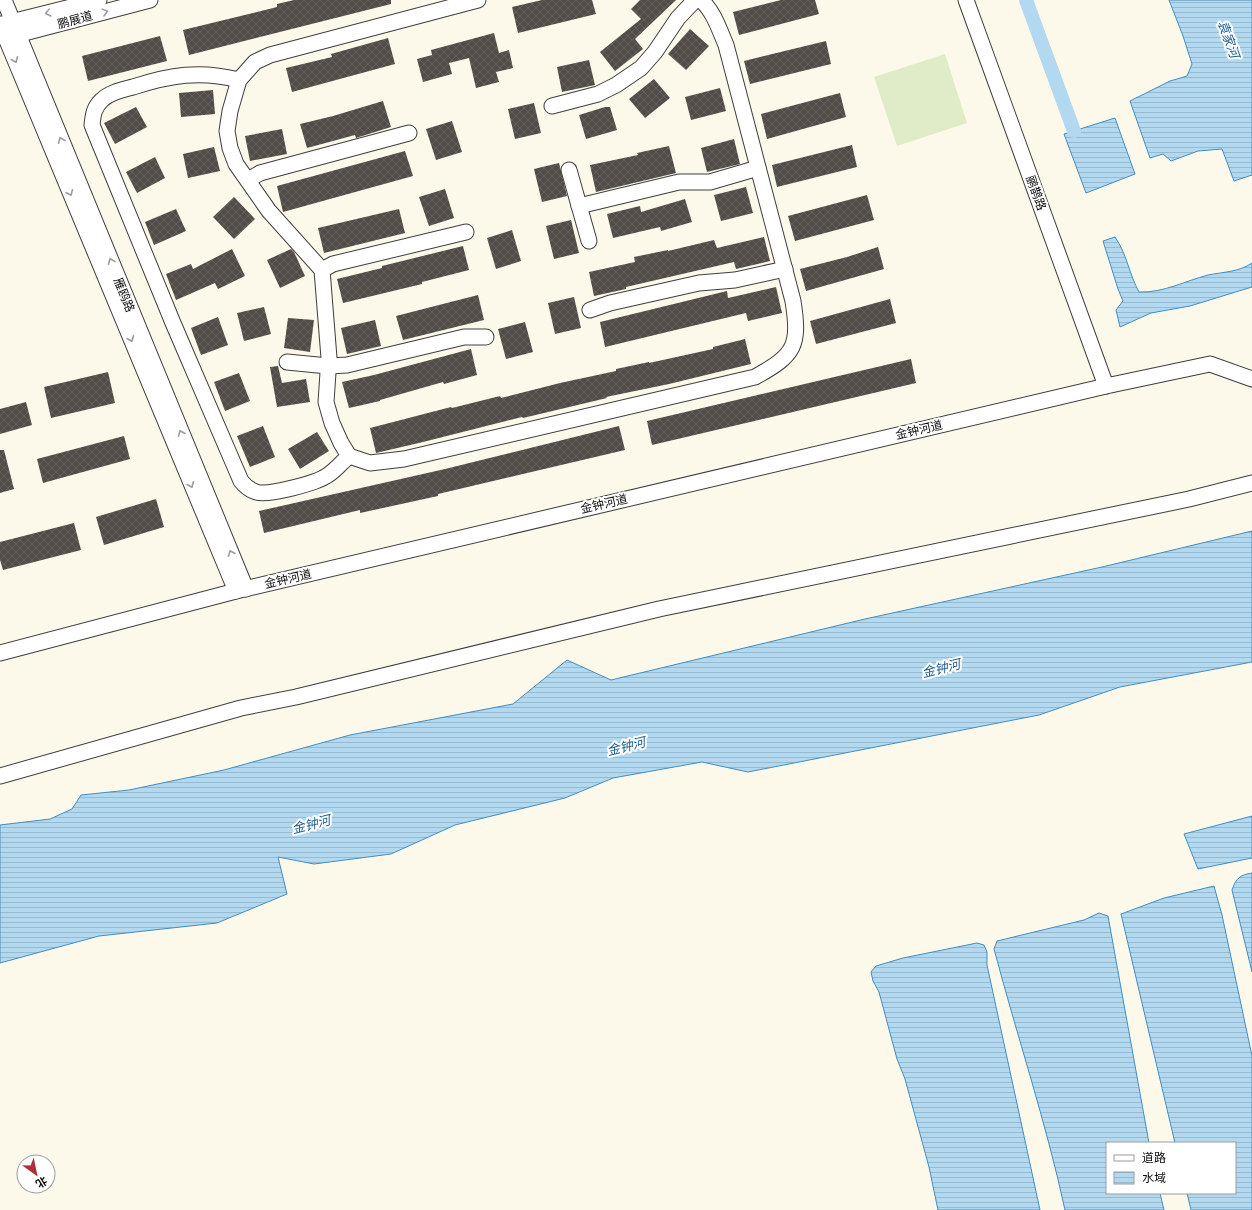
<svg xmlns="http://www.w3.org/2000/svg" width="1252" height="1210" viewBox="0 0 1252 1210" font-family="'Playfair Display','Noto Sans SC',serif">
	<defs>
		<pattern id="water-rules" width="6" height="5" patternUnits="userSpaceOnUse"><rect width="6" height="5" fill="#b3d9f0"/><path d="M0 2.5h6" fill="none" stroke="#99b9cc"/></pattern>
		<pattern id="building-cross-hatch" width="8" height="8" patternUnits="userSpaceOnUse"><rect width="8" height="8" fill="#524c48"/><path d="M0 0l8 8M0 8l8-8" fill="none" stroke="#66615e"/></pattern>
	</defs>
	<rect width="100%" height="100%" fill="#fdf9ea"/>
	<!-- pitch -->
	<path fill="#e0ecc8" d="M945,54L967,123L897,146L874,77Z"/>
	<!-- water -->
	<g fill="url(#water-rules)" stroke="#408ec1">
		<path d="M1169,0H1252V175L1234,181L1222,149L1198,151L1171,161L1163,154L1150,158L1130,101L1170,81L1187,76L1192,64L1183,36Z"/>
		<path d="M1115,118L1135,174L1086,193L1064,134Z"/>
		<path d="M1115,237C1127,254 1129,274 1139,292C1163,293 1185,281 1208,275C1223,272 1239,272 1252,263V287L1190,306L1151,313L1120,327L1116,310L1123,301L1118,289L1103,241Z"/>
		<path d="M1252,531V662L1120,687L1039,715L748,772L702,762L613,778L565,798L455,825L391,854L314,864L278,857L287,894L217,923L99,936L0,963V825L50,819L72,809L81,795L129,790L224,770L350,735L513,704L567,660L611,680L865,619L1102,567Z"/>
		<path d="M1252,816V858L1198,869L1184,834Z"/>
		<path d="M1252,873V972L1232,890C1236,878 1240,875 1252,873Z"/>
		<path d="M1214,886L1222,915L1252,1056V1210H1191L1187,1193H1235V1143H1175L1121,914L1164,898Z"/>
		<path d="M1099,913L1108,916L1149,1143H1107V1193H1160L1164,1210H1065C1046,1122 1017,1036 994,949L997,941L1084,920Z"/>
		<path d="M977,943L984,945L987,952V965L1040,1210H938L929,1167L905,1079L897,1059L879,992L873,981L871,972L876,966L903,958Z"/>
	</g>
	<g fill="none" stroke-linecap="round" stroke-linejoin="round">
		<!-- canal -->
		<path stroke="#b3d9f0" stroke-width="14" d="M1026,0L1074,131"/>
	</g>
	<!-- building -->
	<g fill="url(#building-cross-hatch)">
		<path d="M294,0H391V4L189,55L183,30L277,7V4Z"/>
		<path d="M542,0H592L596,14L518,33L512,7Z"/>
		<path d="M640,0H676L635,39L643,49L615,71L600,52L641,19L631,9Z"/>
		<path d="M781,0H815L819,14L739,35L733,12Z"/>
		<path d="M690,29L709,46L686,70L668,54Z"/>
		<path d="M494,33L499,53L509,50L513,68L496,72L499,82L476,88L469,58L449,63L452,74L423,82L417,59L432,55L431,50Z"/>
		<path d="M160,36L167,61L88,81L82,56Z"/>
		<path d="M388,38L395,64L292,92L286,68L332,57L331,54Z"/>
		<path d="M826,41L831,64L750,84L744,61Z"/>
		<path d="M589,60L595,85L562,92L557,67Z"/>
		<path d="M654,79L670,98L645,118L629,99Z"/>
		<path d="M720,88L726,111L691,120L685,97Z"/>
		<path d="M213,90L215,114L181,117L179,93Z"/>
		<path d="M840,93L846,117L767,139L761,114Z"/>
		<path d="M383,101L391,127L356,138L355,135L307,148L300,124L333,116Z"/>
		<path d="M534,103L541,133L515,139L508,109Z"/>
		<path d="M136,107L147,127L115,144L104,123Z"/>
		<path d="M605,107H610L617,130L586,139L579,115Z"/>
		<path d="M452,121L462,152L436,160L426,129Z"/>
		<path d="M282,129L287,154L250,161L245,136Z"/>
		<path d="M734,139L740,164L707,172L701,148Z"/>
		<path d="M852,145L857,167L777,187L772,165Z"/>
		<path d="M669,146L676,173L596,192L590,165L638,155L637,153Z"/>
		<path d="M214,147L220,171L188,178L183,154Z"/>
		<path d="M405,151L413,176L283,212L277,186Z"/>
		<path d="M155,157L165,178L137,193L126,172Z"/>
		<path d="M559,163L567,196L542,202L534,169Z"/>
		<path d="M746,187L753,213L721,221L714,195Z"/>
		<path d="M445,189L454,218L429,226L419,197Z"/>
		<path d="M867,195L874,220L795,241L788,216Z"/>
		<path d="M234,197L255,219L234,239L213,217Z"/>
		<path d="M685,199L692,222L661,231L660,227L613,238L607,214L640,206L641,212Z"/>
		<path d="M176,209L186,231L154,245L145,222Z"/>
		<path d="M399,209L405,233L324,253L318,228Z"/>
		<path d="M571,220L579,253L554,259L546,226Z"/>
		<path d="M512,230L521,261L496,269L487,238Z"/>
		<path d="M764,237L770,261L736,269L734,262L626,287V289L594,296L589,272L635,262L634,257L668,250V251L714,240L717,248Z"/>
		<path d="M463,246L469,270L422,282V284L343,303L337,279L382,268V266Z"/>
		<path d="M878,247L884,269L806,291L800,269L847,257Z"/>
		<path d="M232,249L245,276L218,289L215,283L176,300L166,274L191,264L193,269Z"/>
		<path d="M291,249L294,252L305,276L280,288L267,260Z"/>
		<path d="M776,287L782,313L748,321L746,313L605,347L600,322L727,291L728,298Z"/>
		<path d="M478,295L484,320L403,340L396,316Z"/>
		<path d="M574,297L581,328L555,334L548,303Z"/>
		<path d="M890,299L896,323L816,344L810,321Z"/>
		<path d="M264,307L271,334L244,341L237,313Z"/>
		<path d="M218,317L228,345L201,355L191,328Z"/>
		<path d="M288,318L314,320L310,352L284,348Z"/>
		<path d="M375,320L381,346L347,354L341,328Z"/>
		<path d="M525,322L533,352L506,359L498,329Z"/>
		<path d="M745,339L751,364L669,384L606,397L607,398L523,418L522,417L423,442L376,453L370,428L451,407L452,408L500,396L501,398L560,383L616,371V369L649,362V363L713,349V347Z"/>
		<path d="M471,349L477,375L444,384L443,382L380,400V401L349,408L342,382L374,375Z"/>
		<path d="M911,359L916,383L652,445L647,421Z"/>
		<path d="M278,366L282,383L306,379L310,402L277,407L270,367Z"/>
		<path d="M108,372L115,403L51,418L44,387Z"/>
		<path d="M239,373L250,401L225,411L214,382Z"/>
		<path d="M26,402L32,425L0,434V409Z"/>
		<path d="M263,426L275,457L250,467L237,436Z"/>
		<path d="M619,426L625,450L438,494V496L360,513V510L264,533L259,511L445,469Z"/>
		<path d="M317,432L329,451L300,469L288,449Z"/>
		<path d="M124,436L130,459L43,483L37,459Z"/>
		<path d="M0,450H4L14,489L0,493Z"/>
		<path d="M156,499L164,527L104,545L96,517Z"/>
		<path d="M74,523L81,550L3,570L0,560V542Z"/>
	</g>
	<g fill="none" stroke-linecap="round" stroke-linejoin="round">
		<defs>
			<g id="minor">
				<path d="M4,0L246,589"/>
				<path d="M478,0L270,55L255,62L239,80L230,111L227,131L230,148L236,164L269,211L322,270L329,358L326,402L332,423L341,443L349,456L370,463L404,459L755,377C795,355 800,346 793,301L726,45C719,29 714,12 701,0"/>
				<path d="M966,0L1106,386"/>
				<path d="M0,24L236,591"/>
				<path d="M3,24L99,0"/>
				<path d="M9,37L150,0"/>
				<path d="M239,80C200,70 170,75 133,87C122,90 110,92 102,100C94,107 93,115 92,125L173,323L241,481C245,486 250,490 256,492C268,496 317,483 328,475C336,470 342,462 349,456"/>
				<path d="M552,106L598,94L616,85L641,68L655,52L678,18L695,0"/>
				<path d="M569,170L589,241"/>
				<path d="M248,180L260,173L409,133"/>
				<path d="M579,206L679,182H710L758,168"/>
				<path d="M322,270L333,264L466,232"/>
				<path d="M590,310L610,303L699,283L735,280L785,269"/>
				<path d="M287,362L328,366L347,365L464,337H486"/>
				<path d="M0,653L236,591L1106,386L1210,364L1252,379"/>
				<path d="M0,776L241,708L296,697L659,609L1189,499L1252,483"/>
			</g>
		</defs>
		<!-- minor casing -->
		<use href="#minor" stroke="#3e3e3e" stroke-width="17"/>
		<!-- minor -->
		<use href="#minor" stroke="#fff" stroke-width="15"/>
	</g>
	<!-- one-way arrows -->
	<defs><path id="oneway-chevron" d="M-2-3.5L2.5 0L-2 3.5" fill="none" stroke-width="1.6" stroke-linecap="round" stroke-linejoin="round"/></defs>
	<g stroke="#9d9d9d">
		<use href="#oneway-chevron" transform="translate(105 12) rotate(-15)"/>
		<use href="#oneway-chevron" transform="translate(48 13) rotate(166)"/>
		<use href="#oneway-chevron" transform="translate(15 60) rotate(67)"/>
		<use href="#oneway-chevron" transform="translate(61 140) rotate(-112)"/>
		<use href="#oneway-chevron" transform="translate(70 193) rotate(67)"/>
		<use href="#oneway-chevron" transform="translate(111 261) rotate(-112)"/>
		<use href="#oneway-chevron" transform="translate(131 339) rotate(67)"/>
		<use href="#oneway-chevron" transform="translate(181 433) rotate(-113)"/>
		<use href="#oneway-chevron" transform="translate(191 485) rotate(67)"/>
		<use href="#oneway-chevron" transform="translate(231 553) rotate(-113)"/>
	</g>
	<g text-anchor="middle" stroke-width="4" stroke-linejoin="round" paint-order="stroke">
		<!-- street labels -->
		<g font-size="12" fill="#0b0b0b" stroke="#fff">
			<text transform="translate(75 20) rotate(-15)" y="4">鹏展道</text>
			<text transform="translate(1036 193) rotate(70)" y="4">鹂鹊路</text>
			<text transform="translate(124 295) rotate(68)" y="4">雁鸥路</text>
			<text transform="translate(919 430) rotate(-13)" y="4">金钟河道</text>
			<text transform="translate(604 504) rotate(-13)" y="4">金钟河道</text>
			<text transform="translate(288 579) rotate(-13)" y="4">金钟河道</text>
		</g>
		<!-- water labels -->
		<g font-size="13" font-style="italic" fill="#205f90" stroke="#fff">
			<text transform="translate(1229 39) rotate(70)" y="5">袁家河</text>
			<text transform="translate(941 668) rotate(-14)" y="5">金钟河</text>
			<text transform="translate(626 746) rotate(-14)" y="5">金钟河</text>
			<text transform="translate(311 824) rotate(-14)" y="5">金钟河</text>
		</g>
	</g>
	<!-- legend -->
	<rect x="1106" y="1142" width="130" height="52" fill="#ffffff" stroke="#9d9d9d"/>
	<rect x="1114" y="1155" width="20" height="6" fill="#ffffff" stroke="#9d9d9d"/>
	<text x="1142" y="1162" font-size="12" fill="#0b0b0b">道路</text>
	<rect x="1114" y="1172" width="20" height="12" fill="url(#water-rules)" stroke="#9d9d9d"/>
	<text x="1142" y="1182" font-size="12" fill="#0b0b0b">水域</text>
	<!-- north arrow -->
	<g transform="translate(36 1174) rotate(147)"><circle r="19" fill="#ffffff" stroke="#9d9d9d"/>
	<path d="M0-3L7 15L0 10L-7 15Z" fill="#ae3036"/>
	<text y="-6" font-size="11" font-weight="bold" text-anchor="middle" fill="#0b0b0b">北</text>
	</g>
</svg>
